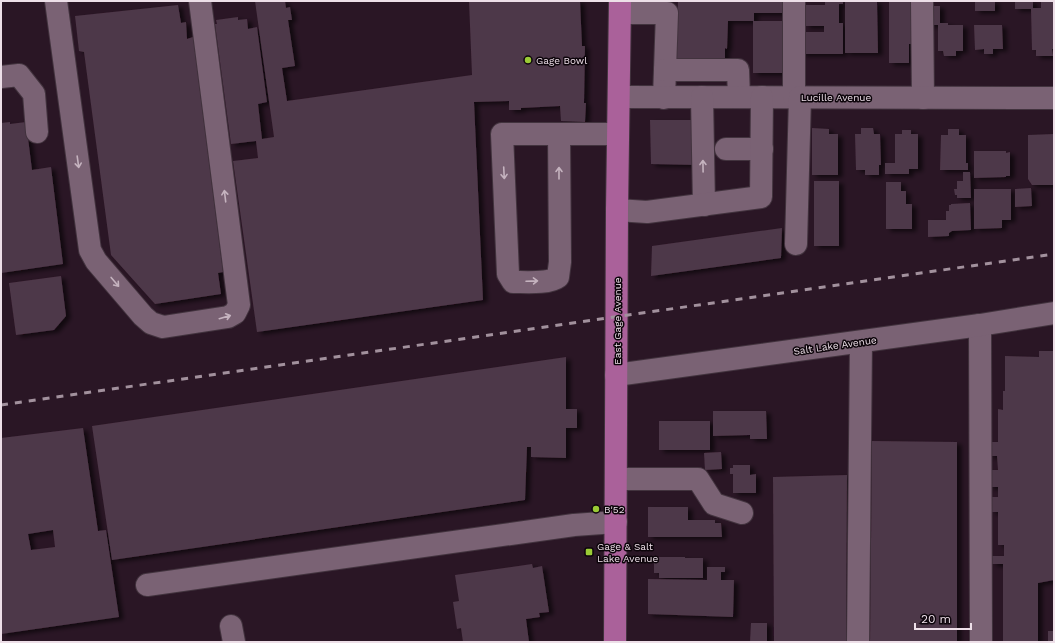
<svg xmlns="http://www.w3.org/2000/svg" width="1055" height="643" viewBox="0 0 1055 643" font-family="'Work Sans',sans-serif">
	<defs>
		<filter id="shadow"><feDropShadow dx="4.5" dy="2.5" stdDeviation="2" flood-color="#0009"/></filter>
	</defs>
	<rect width="100%" height="100%" fill="#2a1625"/>
	<!-- building -->
	<g fill="#4e3748" fill-rule="evenodd" filter="url(#shadow)">
		<path d="M255,1H285L286,8L290,7L292,20H288L295,66L282,68L287,101L472,75L469,1H580L582,46H585L584,103H586L585,122L561,121L560,106L521,108V110H509V101L474,102L483,300L257,332L233,161L258,158L256,141L231,144L215,24H217L216,20L238,17V20L247,19L248,29L257,27L267,102L258,104L262,139L274,137Z"/>
		<path d="M678,1H783V13H754V21H728L727,49L725,48V63L676,62Z"/>
		<path d="M825,1H843V4H839V23H843V54H801V32H824V26H805V5H825Z"/>
		<path d="M845,1H877L878,53H845Z"/>
		<path d="M889,1H917V44H909V63H889Z"/>
		<rect x="975" y="1" width="20" height="10"/>
		<path d="M1015,1H1033V8H1041V1H1054V49H1052L1053,56H1036V50H1032L1031,9H1015Z"/>
		<path d="M178,5L181,23L186,22L187,39L193,37L223,272L218,273L221,294L155,304L111,255L84,52L79,51L75,16Z"/>
		<path d="M929,6H940V23H948V25H963V51H956V56H944L943,51H938V25H929Z"/>
		<rect x="753" y="21" width="31" height="52"/>
		<path d="M974,25H1002L1003,49H993V54H984V49L975,50Z"/>
		<path d="M650,120H698V165L651,164Z"/>
		<path d="M10,122V124L26,122L32,170L51,167L63,264L1,273V123Z"/>
		<path d="M812,128L829,129V134H838V175H812Z"/>
		<path d="M861,128H873L874,134H880L881,165H879V175H865V170H856L855,134H861Z"/>
		<path d="M948,129H959V135H966V163H968V170H940L941,135H948Z"/>
		<path d="M902,130H911V134H918V169H909V174H885V163H895V134H902Z"/>
		<path d="M1054,134V185H1032L1028,179V135Z"/>
		<path d="M974,151H1006V153L1010,152V176H1006V177L974,178Z"/>
		<path d="M963,172H970L971,198H957V195H955L954,189H957V181H963Z"/>
		<rect x="814" y="181" width="25" height="65"/>
		<path d="M886,182H901V191H906V204H912V229H886Z"/>
		<path d="M1031,188L1032,206L1015,207V189Z"/>
		<path d="M974,189H1011V220H1002V228L974,229Z"/>
		<path d="M970,203L971,230L952,231L949,233V236L928,237V220H946V211H949V205H951V204Z"/>
		<path d="M782,228L781,258L651,276L652,246Z"/>
		<path d="M61,276L66,316L54,330L16,335L9,283Z"/>
		<path d="M1039,351H1054V580L1038,583V642H1003V564H992V556H1004V545H998V512H991V497H998V487H989V470H998L997,456H989V442H998V409L1003,410V391H1005V356L1039,357Z"/>
		<path d="M566,357V409H577V428H566V458L531,457V447H527L525,500L112,560L92,426Z"/>
		<path d="M713,411H766L767,439H750V435L713,436Z"/>
		<rect x="659" y="421" width="51" height="29"/>
		<path d="M83,428L98,531L106,530L119,617L1,634V438ZM53,530L55,547L31,550L28,534Z"/>
		<path d="M872,441L957,442V642H870Z"/>
		<path d="M721,452L722,469L705,470L704,453Z"/>
		<path d="M733,465H750V475L756,474V493H733V474H730V468H733Z"/>
		<path d="M847,475L846,642H774L773,477Z"/>
		<path d="M648,507H688V520H715V523H721L722,537H648Z"/>
		<path d="M654,557H685V558H703V578H659V573H654Z"/>
		<path d="M532,564L533,568L542,566L549,612L539,613L540,617L526,619L529,642H463L461,628L457,629L453,602L459,601L455,575Z"/>
		<path d="M707,567H725V572H721V580H734L733,617L648,614V579L707,580Z"/>
		<path d="M751,623H767V642H750Z"/>
		<rect x="1048" y="631" width="6" height="11"/>
	</g>
	<g fill="none" stroke-linecap="round" stroke-linejoin="round">
		<defs>
			<g id="minor">
				<path d="M56,1L90,250L96,261L143,316L151,323L163,327L228,317L235,313L239,305L200,1"/>
				<path d="M922,1L923,98"/>
				<path d="M620,13H667L664,98"/>
				<path d="M665,70H738L739,97"/>
				<path d="M1,77L19,75L34,94L37,132"/>
				<path d="M619,97L1054,98"/>
				<path d="M702,97L704,205"/>
				<path d="M794,97V1"/>
				<path d="M559,134L560,262L558,277C549,284 525,282 513,282L508,274L502,134H618"/>
				<path d="M726,149H762"/>
				<path d="M617,210L647,212L761,197L762,97"/>
				<path d="M796,244L800,97"/>
				<path d="M980,325L981,642"/>
				<path d="M616,375L980,325L1054,313"/>
				<path d="M616,479H698L714,504L742,513"/>
				<path d="M147,585L574,525L616,522"/>
				<path d="M231,626L234,642"/>
				<path d="M858,642L861,342"/>
			</g>
			<path id="major" d="M615,642L617,210L620,1"/>
		</defs>
		<!-- minor casing -->
		<use href="#minor" stroke="#42333e" stroke-width="24"/>
		<!-- major casing -->
		<use href="#major" stroke="#42333e" stroke-width="24"/>
		<!-- minor -->
		<use href="#minor" stroke="#7a6274" stroke-width="22"/>
		<!-- major -->
		<use href="#major" stroke="#aa619a" stroke-width="22"/>
		<!-- rail -->
		<path stroke="#a2919d" stroke-width="3" stroke-dasharray="7 7" stroke-linecap="butt" d="M1,405L1054,254"/>
	</g>
	<!-- one-way arrows -->
	<defs><path id="oneway-shaft" d="M-6 0H5M1.5-3L5.5 0L1.5 3" fill="none" stroke-width="1.6" stroke-linecap="round" stroke-linejoin="round"/></defs>
	<g stroke="#c5b3bf">
		<use href="#oneway-shaft" transform="translate(78 162) rotate(82)"/>
		<use href="#oneway-shaft" transform="translate(703 166) rotate(-91)"/>
		<use href="#oneway-shaft" transform="translate(504 173) rotate(87)"/>
		<use href="#oneway-shaft" transform="translate(559 173) rotate(-90)"/>
		<use href="#oneway-shaft" transform="translate(225 196) rotate(-97)"/>
		<use href="#oneway-shaft" transform="translate(532 281) rotate(-2)"/>
		<use href="#oneway-shaft" transform="translate(115 282) rotate(50)"/>
		<use href="#oneway-shaft" transform="translate(225 317) rotate(-16)"/>
	</g>
	<!-- markers -->
	<g fill="#9acb35" stroke="#0d050b" stroke-width="1.5">
		<circle cx="528" cy="60" r="4"/>
		<circle cx="596" cy="509" r="4"/>
		<rect x="585" y="548" width="8" height="8" rx="2"/>
	</g>
	<g text-anchor="middle" stroke-width="3" stroke-linejoin="round" paint-order="stroke">
		<!-- poi labels -->
		<g font-size="10" fill="#eddfe8" stroke="#0d050b" text-anchor="start">
			<text x="536" y="64">Gage Bowl</text>
			<text x="604" y="513">B'52</text>
			<text x="597" y="550">Gage &amp; Salt<tspan x="597" dy="12">Lake Avenue</tspan></text>
		</g>
		<!-- street labels -->
		<g font-size="10" fill="#eddfe8" stroke="#0d050b">
			<text x="836" y="101">Lucille Avenue</text>
			<text transform="translate(617 321) rotate(-90)" y="4">East Gage Avenue</text>
			<text transform="translate(835 345) rotate(-8)" y="4">Salt Lake Avenue</text>
		</g>
	</g>
	<!-- border -->
	<rect width="1055" height="643" fill="none" stroke="#eddfe8" stroke-width="4"/>
	<!-- scale -->
	<path d="M915 623v6h56v-6" fill="none" stroke="#eddfe8" stroke-width="2"/>
	<text x="921" y="623" font-size="12" fill="#eddfe8" stroke="#0d050b" stroke-width="3" paint-order="stroke">20 m</text>
</svg>
